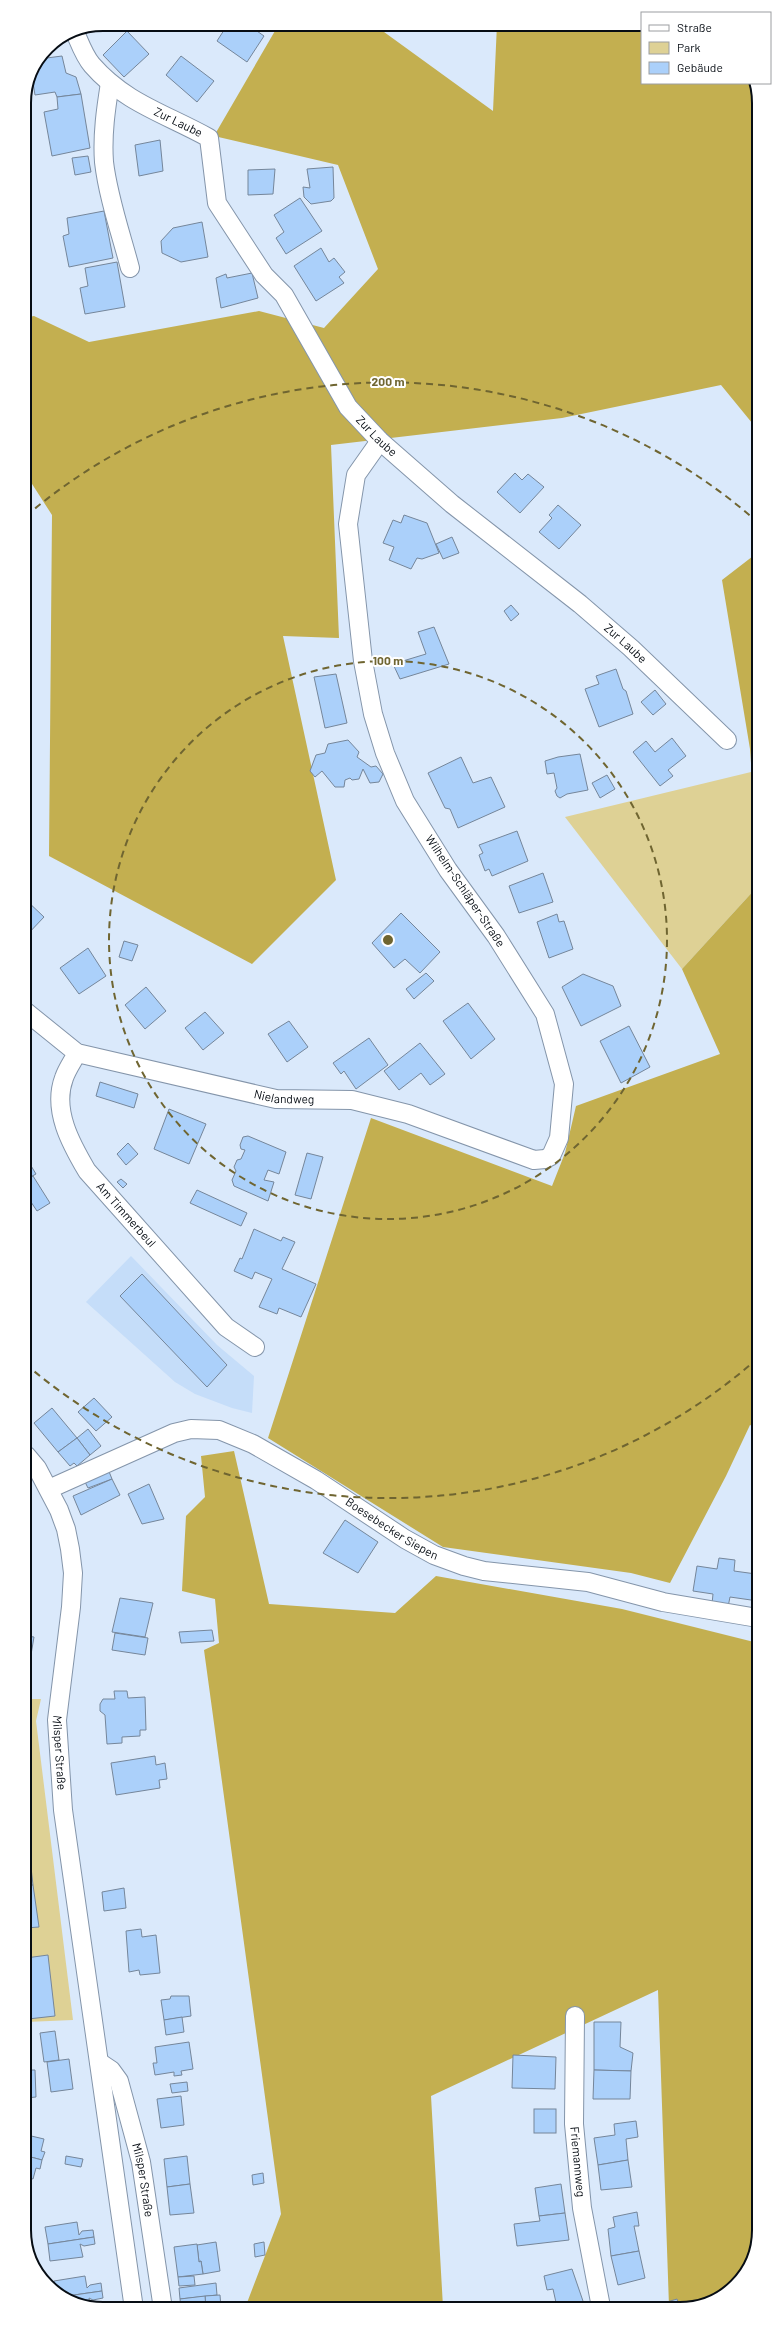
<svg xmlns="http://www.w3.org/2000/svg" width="783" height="2333" viewBox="0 0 783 2333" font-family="Barlow,sans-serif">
	<rect width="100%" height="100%" fill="#dae9fb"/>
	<!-- built -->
	<path fill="#c5ddf9" d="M131,1256L217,1345L254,1376L252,1413L232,1408L195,1394L175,1382L86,1302Z"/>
	<!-- green -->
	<g fill="#ded195">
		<path d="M751,772L757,849V887L682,969L565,817Z"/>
		<path d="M26,1699H41L36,1721L73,2020L26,2022Z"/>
	</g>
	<!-- forest -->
	<g fill="#c3af50">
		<path d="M279,24H373L493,111L497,24H642V83H756L757,429L721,385L562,418L331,445L339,638L283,636L336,880L252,964L49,856L52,515L25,473L24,318L34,316L89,342L259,311L324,328L378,269L338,165L214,136Z"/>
		<path d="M757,553V849L750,749L722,580Z"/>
		<path d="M757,887L758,1428L750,1425L726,1476L670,1583L631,1573L443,1547L268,1438L371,1118L552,1186L565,1153L576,1106L720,1054L682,969Z"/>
		<path d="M234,1451L269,1604L395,1613L436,1576L622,1609L758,1643L759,2230L743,2278L700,2306H669L658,1990L431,2096L443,2307L245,2308L281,2214L204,1650L219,1643L215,1599L182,1591L186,1516L205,1497L201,1456Z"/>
	</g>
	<!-- building -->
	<g fill="#abd0fa" stroke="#75869a">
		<path d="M228,24H247L264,36L247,62L217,41Z"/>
		<path d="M127,31L149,54L124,77L103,55Z"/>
		<path d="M62,56L66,73L76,77L81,94L57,97L55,92L35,95L31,71L39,59Z"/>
		<path d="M181,56L214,81L197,102L166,75Z"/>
		<path d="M81,94L90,148L52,156L44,112L58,109L57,97Z"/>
		<path d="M160,140L163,171L139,176L135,145Z"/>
		<path d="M88,156L91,172L75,175L72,158Z"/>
		<path d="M333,167L334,198L331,201L311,204L304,197L303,187L310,188L307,169Z"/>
		<path d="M275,169L273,194L248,195V170Z"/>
		<path d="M300,198L322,231L286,254L276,238L284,232L274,215Z"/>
		<path d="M104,211L113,258L69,267L63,236L69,234L67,218Z"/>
		<path d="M202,222L208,257L181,262L162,253L161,241L173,228Z"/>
		<path d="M321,248L329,262L334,258L345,272L339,277L344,283L316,301L294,266Z"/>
		<path d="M117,262L125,307L85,314L80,288L88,286L85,268Z"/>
		<path d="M252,273L258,298L221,308L216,278L226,274L227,278Z"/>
		<path d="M515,473L522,480L528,474L544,487L520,513L497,492Z"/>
		<path d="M558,505L581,525L559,549L539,532L552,518L549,515Z"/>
		<path d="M404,515L427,523L439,553L422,559L417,558L411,569L389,560L394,547L383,543L393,520L401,523Z"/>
		<path d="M452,537L459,553L443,559L436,544Z"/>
		<path d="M511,605L519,614L511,621L504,611Z"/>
		<path d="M434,627L449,664L400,679L393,664L426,654L418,632Z"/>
		<path d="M616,669L623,689L626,691L633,714L599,727L585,689L599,684L596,676Z"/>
		<path d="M336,674L347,723L325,728L314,677Z"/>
		<path d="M655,690L666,704L653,715L641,702Z"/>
		<path d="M672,738L686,756L668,770L673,776L660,786L633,752L646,741L655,752Z"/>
		<path d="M348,740L359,752L357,757L371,767L376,766L383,774L379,782L370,783L363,769L359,779L352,780L350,778L345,780L344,787H335L322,771L315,777L310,771L316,755L325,753L328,744Z"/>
		<path d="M580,754L588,790L567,794L560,798L557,796L555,791L557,788L554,773L547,774L545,761L558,757Z"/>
		<path d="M461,757L473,783L491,777L505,807L458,828L450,809L445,808L428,773Z"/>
		<path d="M607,775L615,789L600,798L592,783Z"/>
		<path d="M517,831L528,861L492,876L489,869L485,871L479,855L483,853L479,845Z"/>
		<path d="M543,873L553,902L519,913L509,886Z"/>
		<path d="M25,899L44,917L25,937Z"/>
		<path d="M401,913L440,952L420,973L405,959L394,968L372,943Z"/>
		<path d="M557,914L559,922L564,921L573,949L549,958L537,922Z"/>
		<path d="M124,941L138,945L132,961L119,957Z"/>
		<path d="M88,948L106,976L79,994L60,968Z"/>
		<path d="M426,973L434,981L414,999L406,989Z"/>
		<path d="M583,974L613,986L621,1006L581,1026L562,987Z"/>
		<path d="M146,987L166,1011L145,1029L125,1005Z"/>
		<path d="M468,1003L495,1039L471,1059L443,1021Z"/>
		<path d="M205,1012L224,1033L203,1050L185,1028Z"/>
		<path d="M289,1021L308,1047L287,1062L268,1034Z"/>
		<path d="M629,1026L650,1067L621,1083L600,1041Z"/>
		<path d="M369,1038L388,1065L356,1089L344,1071L341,1074L333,1063Z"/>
		<path d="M420,1043L445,1074L430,1085L421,1073L399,1090L384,1071Z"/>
		<path d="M100,1082L138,1094L134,1108L96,1096Z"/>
		<path d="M169,1109L206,1124L189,1164L154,1149Z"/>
		<path d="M248,1136L286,1152L279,1174L268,1170L264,1180L274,1182L268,1201L234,1186L232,1180L236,1171L234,1167L237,1160L241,1159L245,1150L241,1149L240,1145L243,1137Z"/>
		<path d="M128,1143L138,1154L126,1165L117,1154Z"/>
		<path d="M307,1153L323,1157L311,1199L295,1195Z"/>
		<path d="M25,1156L36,1174L25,1180Z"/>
		<path d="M33,1176L50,1203L37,1211L25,1193V1180Z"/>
		<path d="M121,1179L127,1184L123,1188L117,1182Z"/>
		<path d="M197,1190L247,1213L241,1226L190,1203Z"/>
		<path d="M254,1229L281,1241L283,1237L295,1242L282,1269L316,1284L301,1317L279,1308L277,1314L259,1307L272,1279L255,1272L252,1279L234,1271L240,1258L242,1259Z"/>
		<path d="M142,1274L227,1365L207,1387L120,1296Z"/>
		<path d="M94,1398L112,1417L96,1431L78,1412Z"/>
		<path d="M52,1408L77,1438L58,1452L34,1423Z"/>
		<path d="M88,1429L101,1446L90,1455L77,1438Z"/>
		<path d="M77,1438L90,1455L77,1466L74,1463L70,1466L58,1452Z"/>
		<path d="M108,1469L112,1479L88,1488L84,1480Z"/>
		<path d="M112,1479L120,1495L81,1515L73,1496Z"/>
		<path d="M149,1484L164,1519L142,1524L128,1494Z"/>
		<path d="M345,1520L378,1542L358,1573L323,1553Z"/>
		<path d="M719,1558L735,1560L734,1571L756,1574L758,1568V1601L730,1597L728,1607L712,1604L713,1594L693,1591L697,1566L717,1569Z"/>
		<path d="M120,1598L153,1603L145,1637L112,1632Z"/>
		<path d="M212,1630L214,1641L181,1643L179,1632Z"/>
		<path d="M115,1633L148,1638L145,1655L112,1650Z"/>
		<path d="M26,1636L34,1637L26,1684Z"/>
		<path d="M114,1691H127L128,1698L145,1697L146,1730H140V1736L122,1737V1743L107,1744L105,1715L100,1711V1704L103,1699H115Z"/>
		<path d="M155,1756L156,1765L165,1763L167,1779L159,1780L160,1788L116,1795L111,1763Z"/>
		<path d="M26,1841H28L33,1885L26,1886Z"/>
		<path d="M33,1885L39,1927L26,1928V1886Z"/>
		<path d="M124,1888L126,1908L104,1911L102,1892Z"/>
		<path d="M141,1929L142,1937L156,1935L160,1973L140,1975L139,1970L129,1972L126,1931Z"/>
		<path d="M48,1955L55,2016L28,2019L26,1958Z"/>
		<path d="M171,1996H189L191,2016L164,2020L161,2000L170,1999Z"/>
		<path d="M182,2017L184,2032L166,2035L164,2020Z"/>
		<path d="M594,2022H621L620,2047L633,2053L631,2071L594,2070Z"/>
		<path d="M55,2031L59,2060L44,2062L40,2033Z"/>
		<path d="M189,2042L193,2069L181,2071L182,2075L174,2076V2072L155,2075L153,2063H157L155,2047Z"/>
		<path d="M513,2055L556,2057L555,2089L512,2088Z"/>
		<path d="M69,2059L73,2089L51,2092L47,2062Z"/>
		<path d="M26,2070H35L36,2097L26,2098Z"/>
		<path d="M594,2070L631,2071L630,2099H593Z"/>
		<path d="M187,2082L188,2091L172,2093L170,2084Z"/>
		<path d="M181,2096L184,2125L161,2128L157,2099Z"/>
		<rect x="534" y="2109" width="22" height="24"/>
		<path d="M636,2121L638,2137L626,2139L628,2160L598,2165L594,2138L615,2135L614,2124Z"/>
		<path d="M27,2135L44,2139L41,2151L45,2152L42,2160L27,2156Z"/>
		<path d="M27,2156L42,2160L40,2169L36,2168L33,2179L27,2177Z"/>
		<path d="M66,2156L83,2159L81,2167L65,2164Z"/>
		<path d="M187,2156L190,2184L167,2187L164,2159Z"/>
		<path d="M628,2160L632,2187L601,2190L598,2165Z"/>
		<path d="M263,2173L264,2183L253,2185L252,2175Z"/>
		<path d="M190,2184L194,2213L170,2215L167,2187Z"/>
		<path d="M561,2184L565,2213L539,2216L535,2188Z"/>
		<path d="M637,2212L639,2226H634L639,2251L611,2256L608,2229L615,2227L613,2217Z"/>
		<path d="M565,2213L569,2240L517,2246L514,2224L540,2221L539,2216Z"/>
		<path d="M77,2222L79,2235L82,2231L93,2230L94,2237L48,2244L45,2227Z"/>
		<path d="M94,2237L95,2244L84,2246L80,2244L83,2257L50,2261L48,2244Z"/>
		<path d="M216,2242L220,2271L203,2274L201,2261L199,2262L197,2245Z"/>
		<path d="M264,2242L265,2255L255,2257L254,2244Z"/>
		<path d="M197,2244L199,2262L201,2261L203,2274L178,2277L174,2247Z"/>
		<path d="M639,2251L645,2278L618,2285L611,2256Z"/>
		<path d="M572,2269L584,2304L557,2307L553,2289L547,2290L544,2276Z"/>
		<path d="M85,2276L87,2288L90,2285L101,2283L102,2291L67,2296L55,2291L54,2281Z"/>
		<path d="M194,2276L195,2285L179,2286L178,2277Z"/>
		<path d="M216,2283L217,2295L180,2299L179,2288Z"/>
		<path d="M102,2291L103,2298L93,2300L89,2298L90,2306L67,2296Z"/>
		<path d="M220,2295L221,2308H206L205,2296Z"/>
		<path d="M205,2296L206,2308H181L180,2299Z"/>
		<path d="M677,2299L679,2306H669L667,2302Z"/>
	</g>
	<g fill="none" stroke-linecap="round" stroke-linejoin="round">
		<defs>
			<g id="minor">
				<path id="s1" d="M74,30C79,41 84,56 92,65C125,103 166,114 209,138L217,203L264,275L284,295L348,407L380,441L452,504L580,604L631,648L727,740"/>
				<path d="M110,83C106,108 102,135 104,162C108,197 121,234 130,268"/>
				<path id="s2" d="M25,1011L77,1053L276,1099L352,1100L408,1114L534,1160L545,1159L551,1156L559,1138L564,1084L545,1014L496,936L448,870L405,801L385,753L373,714L363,661L348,524L356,475L380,441"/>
				<path id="s3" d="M77,1053C73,1061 67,1069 64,1078C52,1110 71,1144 87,1171L226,1327L255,1347"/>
				<path id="s4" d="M26,1455L37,1468L59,1510L66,1529L70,1549L73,1573L71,1607L57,1720L63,1810L134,2309"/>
				<path id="s5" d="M49,1489L174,1433L191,1429L219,1430L253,1444L316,1480L405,1539L434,1555L464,1566L484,1571L588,1582L663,1602L758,1618"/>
				<path id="s6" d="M575,2016L574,2124L582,2208L601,2307"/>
				<path id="s7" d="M99,2062L111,2070L119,2081L141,2162L163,2309"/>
			</g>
		</defs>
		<!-- minor casing -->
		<use href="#minor" stroke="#8495aa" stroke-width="20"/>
		<!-- minor -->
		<use href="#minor" stroke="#fff" stroke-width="18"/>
	</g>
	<!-- distance rings -->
	<g fill="none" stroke="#6f6531" stroke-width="2" stroke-dasharray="7 5">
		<circle cx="388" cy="940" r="279"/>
		<path d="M758 1358A558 558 0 0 1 29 1367M26 516A558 558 0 0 1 754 519"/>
	</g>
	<g text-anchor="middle" stroke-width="4" stroke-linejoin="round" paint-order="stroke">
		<!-- street labels -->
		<g font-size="12" fill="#070d14" stroke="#fff">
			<text dy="4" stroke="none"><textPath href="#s1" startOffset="144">Zur Laube</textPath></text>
			<text dy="4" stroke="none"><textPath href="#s1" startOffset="528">Zur Laube</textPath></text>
			<text dy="4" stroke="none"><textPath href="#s1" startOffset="852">Zur Laube</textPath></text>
			<text transform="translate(465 891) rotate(56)" y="4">Wilhelm-Schläper-Straße</text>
			<text dy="4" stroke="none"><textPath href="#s2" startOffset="279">Nielandweg</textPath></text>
			<text dy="4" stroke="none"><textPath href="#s3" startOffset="186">Am Timmerbeul</textPath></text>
			<text dy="4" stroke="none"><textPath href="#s5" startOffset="382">Boesebecker Siepen</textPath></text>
			<text dy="4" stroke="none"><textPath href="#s4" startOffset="310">Milsper Straße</textPath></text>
			<text dy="4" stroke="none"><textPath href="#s6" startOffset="146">Friemannweg</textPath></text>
			<text dy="4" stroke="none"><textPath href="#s7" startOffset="130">Milsper Straße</textPath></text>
		</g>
	</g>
	<!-- crop -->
	<path d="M0 0H783V2333H0ZM103 31H680A72 72 0 0 1 752 103V2230A72 72 0 0 1 680 2302H103A72 72 0 0 1 31 2230V103A72 72 0 0 1 103 31Z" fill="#fff" fill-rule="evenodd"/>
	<path fill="none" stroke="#070d14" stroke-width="2" d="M103 31H680A72 72 0 0 1 752 103V2230A72 72 0 0 1 680 2302H103A72 72 0 0 1 31 2230V103A72 72 0 0 1 103 31Z"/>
	<circle cx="388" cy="940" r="6" fill="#6f6531" stroke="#fff" stroke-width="2"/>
	<g font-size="12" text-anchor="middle" font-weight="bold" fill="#6f6531" stroke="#fff" stroke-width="4" stroke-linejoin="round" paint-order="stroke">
		<text x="388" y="386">200 m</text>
		<text x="388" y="665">100 m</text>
	</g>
	<!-- legend -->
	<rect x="641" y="12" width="130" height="72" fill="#ffffff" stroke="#9c9ea1"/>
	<rect x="649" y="25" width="20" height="6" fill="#ffffff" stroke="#9c9ea1"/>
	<text x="677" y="32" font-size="12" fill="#070d14">Straße</text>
	<rect x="649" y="42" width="20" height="12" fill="#ded195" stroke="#9c9ea1"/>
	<text x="677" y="52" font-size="12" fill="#070d14">Park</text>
	<rect x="649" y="62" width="20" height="12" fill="#abd0fa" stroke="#9c9ea1"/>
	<text x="677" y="72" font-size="12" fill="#070d14">Gebäude</text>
</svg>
